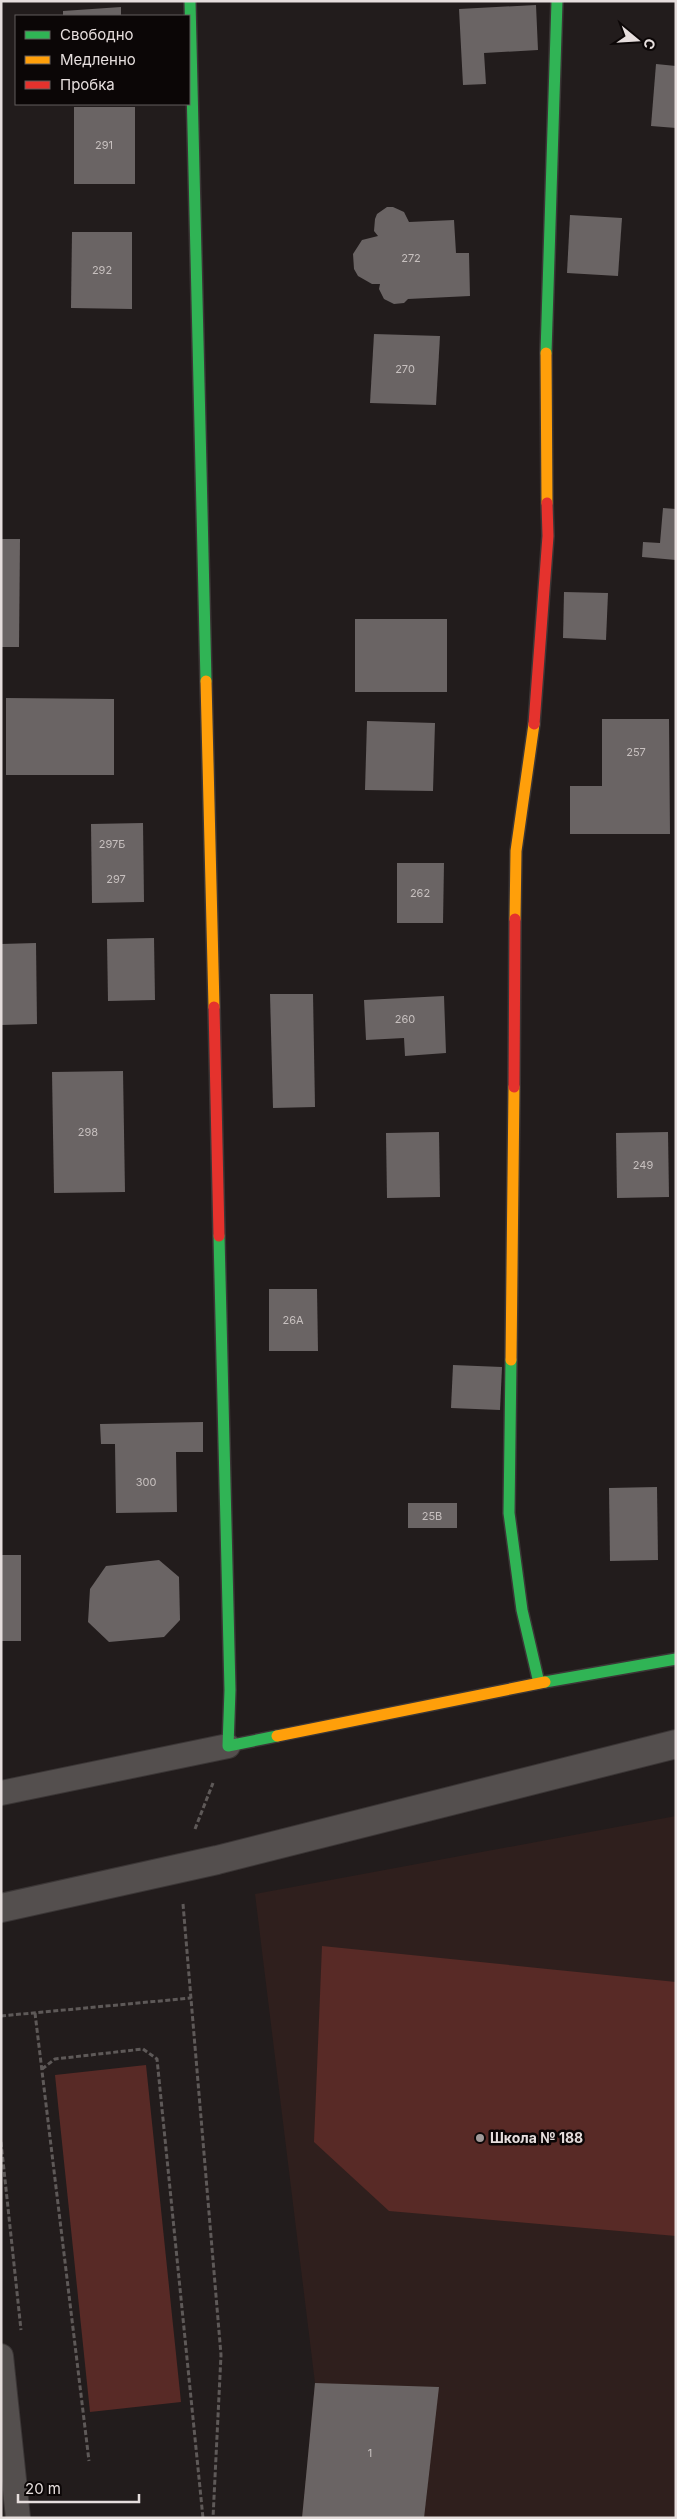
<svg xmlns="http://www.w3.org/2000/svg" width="677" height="2519" viewBox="0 0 677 2519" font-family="Inter,sans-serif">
	<rect width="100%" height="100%" fill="#221c1c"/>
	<!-- built -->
	<path fill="#2f1f1d" d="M676,1816V2518H302L315,2383L255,1894Z"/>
	<!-- green -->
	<g fill="#582a26">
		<path d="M322,1946L676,1982V2236L389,2211L314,2142Z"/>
		<path d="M146,2065L181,2402L90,2412L55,2075Z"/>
	</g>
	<!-- building -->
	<g fill="#6a6464">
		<path d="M536,5L538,50L484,53L486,84L463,85L459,9Z"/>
		<path d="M121,7V16H63V11Z"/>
		<path d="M656,64L676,66V128L651,126Z"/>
		<rect x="74" y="107" width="61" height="77"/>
		<path d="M387,207H393L404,212L409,222L454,220L456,253H469L470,296L408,299L404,303L394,304L384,299L379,289L380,284H372L358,276L354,269L353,254L362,240L378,236L374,231L375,219L377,214Z"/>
		<path d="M570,215L622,218L618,276L567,273Z"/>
		<path d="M72,232H132V309L71,308Z"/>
		<path d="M374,334L440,336L436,405L370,403Z"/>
		<path d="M663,508L676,509V560L642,557L643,542L660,543Z"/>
		<path d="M1,539H20L19,647H1Z"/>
		<path d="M564,592L608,593L606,640L563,638Z"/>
		<rect x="355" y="619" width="92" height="73"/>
		<path d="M6,698L114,699V775H6Z"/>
		<path d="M602,719H669L670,834H570V786H602Z"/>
		<path d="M367,721L435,723L433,791L365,790Z"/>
		<path d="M143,823L144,902L92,903L91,824Z"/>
		<path d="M397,863H444L443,923H397Z"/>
		<path d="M154,938L155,1000L108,1001L107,939Z"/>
		<path d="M36,943L37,1024L1,1025V944Z"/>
		<path d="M270,994H313L315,1107L273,1108Z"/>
		<path d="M444,996L446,1053L405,1056L404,1038L366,1040L364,1000Z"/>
		<path d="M123,1071L125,1192L54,1193L52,1072Z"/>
		<path d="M439,1132L440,1197L387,1198L386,1133Z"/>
		<path d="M668,1132L669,1197L617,1198L616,1133Z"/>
		<path d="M269,1289H317L318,1351H269Z"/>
		<path d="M453,1365L502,1367L500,1410L451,1408Z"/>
		<path d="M203,1422V1452H176L177,1512L116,1513L115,1444H101L100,1424Z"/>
		<path d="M657,1487L658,1560L610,1561L609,1488Z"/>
		<rect x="408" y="1503" width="49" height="25"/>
		<rect x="1" y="1555" width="20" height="86"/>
		<path d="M159,1560L179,1577L180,1620L164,1637L109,1642L88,1622L90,1589L106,1566Z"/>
		<path d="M315,2383L439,2387L424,2518H302Z"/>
	</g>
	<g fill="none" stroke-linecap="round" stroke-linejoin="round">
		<defs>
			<g id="lane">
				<path d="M1,1793L228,1746"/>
				<path d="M1,2356L18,2518"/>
			</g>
			<path id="street" d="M1,1908L217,1860L676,1744"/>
			<g id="fast">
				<path d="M190,1L206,681"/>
				<path d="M546,353L557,1"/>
				<path d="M219,1236L230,1690L228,1746L277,1736"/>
				<path d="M511,1360L509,1513L522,1610L539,1683"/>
				<path d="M545,1682L676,1659"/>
			</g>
			<g id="slow">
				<path d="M546,353L547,503"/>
				<path d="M206,681L214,1007"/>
				<path d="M515,919L516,851L534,724"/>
				<path d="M511,1360L514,1087"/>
				<path d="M277,1736L545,1682"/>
			</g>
			<g id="jam">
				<path d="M534,724L548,536L547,503"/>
				<path d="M214,1007L219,1236"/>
				<path d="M514,1087L515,919"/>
			</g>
		</defs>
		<!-- lane casing -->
		<use href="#lane" stroke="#3b3636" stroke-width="26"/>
		<!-- street casing -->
		<use href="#street" stroke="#3b3636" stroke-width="30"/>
		<!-- fast casing -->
		<use href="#fast" stroke="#3b3636" stroke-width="14"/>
		<!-- slow casing -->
		<use href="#slow" stroke="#3b3636" stroke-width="14"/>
		<!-- jam casing -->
		<use href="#jam" stroke="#3b3636" stroke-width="14"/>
		<!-- path -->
		<g stroke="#5e5958" stroke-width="3" stroke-dasharray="5 2.5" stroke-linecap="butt">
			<path d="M195,1829L213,1783"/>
			<path d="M183,1904L221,2355L213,2518"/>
			<path d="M35,2013L89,2461"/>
			<path d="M1,2016L191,1998"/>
			<path d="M42,2069L55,2059L143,2049L157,2059L203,2518"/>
			<path d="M1,2142L21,2330"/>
		</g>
		<!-- lane -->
		<use href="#lane" stroke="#544f4e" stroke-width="24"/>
		<!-- street -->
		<use href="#street" stroke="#544f4e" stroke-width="28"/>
		<!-- fast -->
		<use href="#fast" stroke="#30b455" stroke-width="11"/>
		<!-- slow -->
		<use href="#slow" stroke="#ff9f0a" stroke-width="11"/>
		<!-- jam -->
		<use href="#jam" stroke="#e5322d" stroke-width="11"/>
	</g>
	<!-- markers -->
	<circle fill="#a19a99" stroke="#0b0606" stroke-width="2" cx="480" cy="2138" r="5"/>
	<g text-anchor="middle" stroke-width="5" stroke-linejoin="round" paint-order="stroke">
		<!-- number labels -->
		<g font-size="11" fill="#c7c0bf">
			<text x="104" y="149">291</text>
			<text x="411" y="262">272</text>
			<text x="102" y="274">292</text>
			<text x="405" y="373">270</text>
			<text x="636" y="756">257</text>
			<text x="112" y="848">297Б</text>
			<text x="116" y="883">297</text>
			<text x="420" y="897">262</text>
			<text x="405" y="1023">260</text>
			<text x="88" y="1136">298</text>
			<text x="643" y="1169">249</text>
			<text x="293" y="1324">26А</text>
			<text x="146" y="1486">300</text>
			<text x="432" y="1520">25В</text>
			<text x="370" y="2457">1</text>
		</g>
		<!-- poi labels -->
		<g font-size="14" font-weight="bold" fill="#e6dedd" stroke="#0b0606" text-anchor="start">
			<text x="490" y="2143">Школа № 188</text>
		</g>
	</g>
	<!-- border -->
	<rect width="677" height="2519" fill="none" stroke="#e6dedd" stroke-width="5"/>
	<!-- legend -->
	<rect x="15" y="15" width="175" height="90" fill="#0b0606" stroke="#635c5c"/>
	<rect x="25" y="31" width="25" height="8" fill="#30b455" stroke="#635c5c"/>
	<text x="60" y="40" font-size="15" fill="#e6dedd">Свободно</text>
	<rect x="25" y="56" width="25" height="8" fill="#ff9f0a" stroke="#635c5c"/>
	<text x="60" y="65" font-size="15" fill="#e6dedd">Медленно</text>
	<rect x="25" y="81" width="25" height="8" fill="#e5322d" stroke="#635c5c"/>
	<text x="60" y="90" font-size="15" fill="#e6dedd">Пробка</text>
	<!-- north arrow -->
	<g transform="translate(637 40) rotate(108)" stroke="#0b0606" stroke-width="4" paint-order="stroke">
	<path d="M0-4L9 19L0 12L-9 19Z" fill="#e6dedd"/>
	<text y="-8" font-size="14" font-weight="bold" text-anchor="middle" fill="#e6dedd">С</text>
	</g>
	<!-- scale -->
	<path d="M18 2494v8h121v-8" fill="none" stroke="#e6dedd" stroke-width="2.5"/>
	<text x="25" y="2494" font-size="15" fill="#e6dedd" stroke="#0b0606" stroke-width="4" paint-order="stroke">20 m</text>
</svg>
